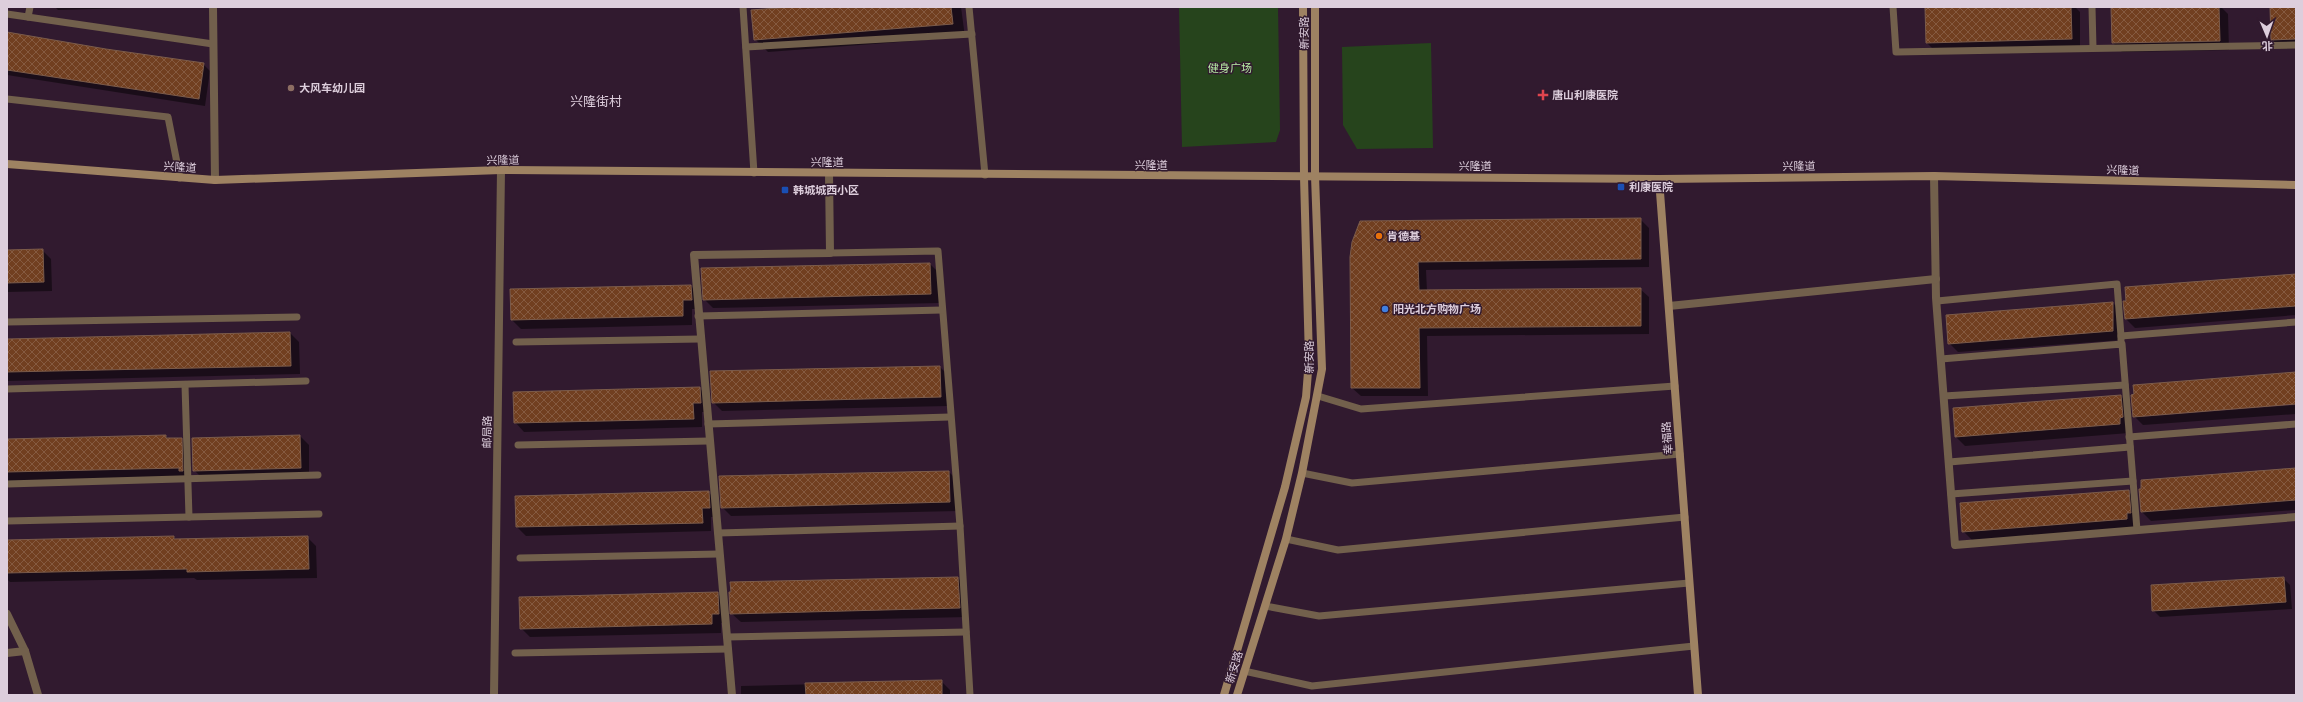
<svg xmlns="http://www.w3.org/2000/svg" width="2303" height="702" viewBox="0 0 2303 702" font-family="'IBM Plex Sans','Noto Sans SC',sans-serif">
	<defs>
		<pattern id="building-cross-hatch" width="8" height="8" patternUnits="userSpaceOnUse"><rect width="8" height="8" fill="#713f20"/><path d="M0 0l8 8M0 8l8-8" fill="none" stroke="#855a40"/></pattern>
	</defs>
	<rect width="100%" height="100%" fill="#311a2f"/>
	<!-- green -->
	<g fill="#26441c">
		<path d="M1179,7H1278L1280,130L1276,142L1182,147Z"/>
		<path d="M1431,43L1433,148L1357,149L1343,125L1342,47Z"/>
	</g>
	<!-- shadow -->
	<g fill="#0007">
		<path d="M55,7H162L58,10Z"/>
		<path d="M803,7H961L965,37L768,52L755,39Z"/>
		<path d="M1926,7H2075L2080,12V48L1936,52L1927,43Z"/>
		<path d="M2153,7H2221L2228,14L2229,50L2122,52L2113,43Z"/>
		<path d="M2271,7H2296V48L2281,49L2272,39Z"/>
		<path d="M7,33L203,64L210,71L205,106L7,75Z"/>
		<path d="M1640,219L1649,228V267L1426,270L1427,291L1640,289L1649,297V334L1427,336L1428,396H1361L1352,388L1361,222Z"/>
		<path d="M42,250L51,259L52,291L7,292V251Z"/>
		<path d="M930,264L939,273L940,303L713,308L704,299L702,269Z"/>
		<path d="M2296,275V315L2135,328L2126,319Z"/>
		<path d="M691,286L700,295L701,309H692V325L521,329L512,320Z"/>
		<path d="M2113,303L2122,312V340L1958,352L1949,343Z"/>
		<path d="M290,333L299,342L300,374L7,381V340Z"/>
		<path d="M940,367L949,376V406L722,411L713,402Z"/>
		<path d="M2296,373V403L2141,415V417L2296,405V414L2143,425L2134,416L2135,395Z"/>
		<path d="M699,388L709,397L710,412H702V427L524,432L515,422Z"/>
		<path d="M2121,396L2130,406L2129,433L1965,446L1956,437Z"/>
		<path d="M166,436L169,439H181L190,448L191,480L7,481V440Z"/>
		<path d="M300,436L309,445V477L203,479L194,470Z"/>
		<path d="M2296,469V510L2151,521L2142,512Z"/>
		<path d="M949,472L958,481L959,511L731,516L722,507L720,477Z"/>
		<path d="M2128,491L2137,500L2136,528L1972,540L1963,531Z"/>
		<path d="M708,492L718,501L719,517H711V531L526,536L517,527Z"/>
		<path d="M174,537L176,540L307,537L316,546L317,578L197,580L194,578L10,582L7,579V541Z"/>
		<path d="M958,578L967,587L968,617L741,622L731,613Z"/>
		<path d="M2283,578L2290,585L2292,609L2160,617L2153,610Z"/>
		<path d="M717,593L726,602L728,623H721V633L530,637L521,628Z"/>
		<path d="M941,681L950,690V695H741V686Z"/>
	</g>
	<!-- building -->
	<g fill="url(#building-cross-hatch)" stroke="#7b5b4a">
		<path d="M791,7H951L953,24L754,40L751,10Z"/>
		<path d="M1925,7H2071L2072,39L1926,43Z"/>
		<path d="M2111,7H2219L2220,41L2112,43Z"/>
		<path d="M2270,7H2296V39L2271,40Z"/>
		<path d="M7,32L106,49L204,63L199,99L7,70Z"/>
		<path d="M1641,218V259L1418,262L1419,290L1641,288V326L1419,328L1420,388H1351L1350,257L1352,242L1360,221Z"/>
		<path d="M43,249L44,282L7,283V250Z"/>
		<path d="M930,263L931,294L703,300L701,268Z"/>
		<path d="M2296,274V306L2125,319L2123,301H2126L2125,287Z"/>
		<path d="M691,285L692,300H683V316L511,320L510,289Z"/>
		<path d="M2113,302V331L1948,344L1946,315Z"/>
		<path d="M290,332L291,366L7,372V339Z"/>
		<path d="M940,366L941,397L712,403L710,371Z"/>
		<path d="M2296,372V404L2133,417L2131,395L2134,394L2133,385Z"/>
		<path d="M700,387L701,403H693L694,419L514,423L513,392Z"/>
		<path d="M2121,395L2123,417L2120,418V424L1955,437L1953,408Z"/>
		<path d="M166,435V438H182L183,471H179V468L7,472V439Z"/>
		<path d="M300,435L301,468L193,471L192,438Z"/>
		<path d="M2296,468V500L2141,512L2139,489H2141V480Z"/>
		<path d="M949,471L950,502L721,508L719,476Z"/>
		<path d="M2129,490L2131,513H2127V519L1962,532L1960,503Z"/>
		<path d="M709,491L710,508H702L703,523L516,527L515,496Z"/>
		<path d="M174,536V539L308,536L309,569L187,572V569L7,573V540Z"/>
		<path d="M958,577L960,608L730,614L729,592H731L730,582Z"/>
		<path d="M2284,577L2286,602L2152,611L2151,585Z"/>
		<path d="M718,592L719,614H712V624L520,629L519,597Z"/>
		<path d="M942,680V695H806L805,683Z"/>
	</g>
	<g fill="none" stroke-linecap="round" stroke-linejoin="round">
		<!-- lane -->
		<g stroke="#72604c" stroke-width="7">
			<path d="M743,7L754,173"/>
			<path d="M969,7L985,175"/>
			<path d="M1893,7L1896,52L2296,45"/>
			<path d="M2092,7L2093,48"/>
			<path d="M7,14L213,44"/>
			<path d="M28,17L30,7"/>
			<path d="M746,47L972,34"/>
			<path d="M7,99L168,117L180,178"/>
			<path d="M830,253L938,251L960,526L970,695"/>
			<path d="M1937,301L2117,284L2121,336"/>
			<path d="M698,316L942,310"/>
			<path d="M7,322L297,317"/>
			<path d="M2121,340V336L2296,322"/>
			<path d="M516,342L700,339"/>
			<path d="M1941,359L2122,344L2137,530"/>
			<path d="M185,385L189,517"/>
			<path d="M7,389L306,381"/>
			<path d="M1318,396L1361,409L1675,386"/>
			<path d="M1944,396L2125,385"/>
			<path d="M708,424L950,417"/>
			<path d="M2129,437L2296,424"/>
			<path d="M518,445L709,441"/>
			<path d="M1949,462L2130,447"/>
			<path d="M1302,473L1352,483L1680,454"/>
			<path d="M7,484L318,475"/>
			<path d="M1951,494L2133,481"/>
			<path d="M7,521L319,514"/>
			<path d="M718,533L960,526"/>
			<path d="M1286,539L1338,550L1685,517"/>
			<path d="M520,558L719,554"/>
			<path d="M1265,606L1319,616L1689,583"/>
			<path d="M727,637L966,632"/>
			<path d="M515,653L728,649"/>
			<path d="M1244,671L1312,686L1694,646"/>
		</g>
		<!-- street -->
		<g stroke="#72604c" stroke-width="8">
			<path d="M213,7L215,180"/>
			<path d="M1934,176L1936,298L1955,545L2296,517"/>
			<path d="M1669,306L1936,279"/>
			<path d="M7,614L25,651L38,695"/>
			<path d="M7,653L25,651"/>
			<path d="M494,695L501,170"/>
			<path d="M732,695L694,255L830,253L829,173"/>
		</g>
		<!-- secondary -->
		<g stroke="#9e8262" stroke-width="8">
			<path d="M7,164L215,180L501,170L1659,179L1934,176L2296,185"/>
			<path d="M1659,179L1698,695"/>
			<path d="M1224,695L1285,487L1306,397L1309,359L1304,177L1303,7"/>
			<path d="M1237,695L1286,539L1302,473L1322,369L1315,176V7"/>
		</g>
	</g>
	<!-- markers -->
	<circle fill="#8d6e63" stroke="#311a2f" stroke-width="1.5" cx="291" cy="88" r="4"/>
	<path fill="#e0444e" stroke="#311a2f" stroke-width="1.5" d="M1541 89h4v4h4v4h-4v4h-4v-4h-4v-4h4z"/>
	<g fill="#1a4fb4" stroke="#311a2f" stroke-width="1.5">
		<rect x="1617" y="183" width="8" height="8" rx="2"/>
		<rect x="781" y="186" width="8" height="8" rx="2"/>
	</g>
	<circle fill="#e8710a" stroke="#311a2f" stroke-width="1.5" cx="1379" cy="236" r="4"/>
	<circle fill="#3f7fe0" stroke="#311a2f" stroke-width="1.5" cx="1385" cy="309" r="4"/>
	<g text-anchor="middle" stroke-width="3" stroke-linejoin="round" paint-order="stroke">
		<!-- street labels -->
		<g font-size="11" fill="#ddcedc" stroke="#311a2f">
			<text transform="translate(1304 33) rotate(-90)" y="4">新安路</text>
			<text transform="translate(503 160) rotate(-1)" y="4">兴隆道</text>
			<text x="827" y="166">兴隆道</text>
			<text x="1151" y="169">兴隆道</text>
			<text x="1475" y="170">兴隆道</text>
			<text transform="translate(1799 166) rotate(-1)" y="4">兴隆道</text>
			<text transform="translate(180 167) rotate(4)" y="4">兴隆道</text>
			<text transform="translate(2123 170) rotate(2)" y="4">兴隆道</text>
			<text transform="translate(1309 357) rotate(-90)" y="4">新安路</text>
			<text transform="translate(487 432) rotate(-89)" y="4">邮局路</text>
			<text transform="translate(1667 438) rotate(-94)" y="4">幸福路</text>
			<text transform="translate(1234 667) rotate(-73)" y="4">新安路</text>
		</g>
		<!-- park labels -->
		<g font-size="11" fill="#b8f0a6" stroke="#311a2f">
			<text x="1230" y="72">健身广场</text>
		</g>
		<!-- poi labels -->
		<g font-size="11" font-weight="bold" fill="#ddcedc" stroke="#311a2f" text-anchor="start">
			<text x="299" y="92">大风车幼儿园</text>
			<text x="1552" y="99">唐山利康医院</text>
			<text x="1629" y="191">利康医院</text>
			<text x="793" y="194">韩城城西小区</text>
			<text x="1387" y="240">肯德基</text>
			<text x="1393" y="313">阳光北方购物广场</text>
		</g>
		<!-- quarter labels -->
		<g font-size="13" fill="#ddcedc" stroke="#311a2f">
			<text x="596" y="106">兴隆街村</text>
		</g>
	</g>
	<!-- border -->
	<rect width="2303" height="702" fill="none" stroke="#ddcedc" stroke-width="16"/>
	<!-- north arrow -->
	<g transform="translate(2267 36) rotate(178)" stroke="#311a2f" stroke-width="3" paint-order="stroke">
	<path d="M0-3L7 15L0 10L-7 15Z" fill="#ddcedc"/>
	<text y="-6" font-size="11" font-weight="bold" text-anchor="middle" fill="#ddcedc">北</text>
	</g>
</svg>
